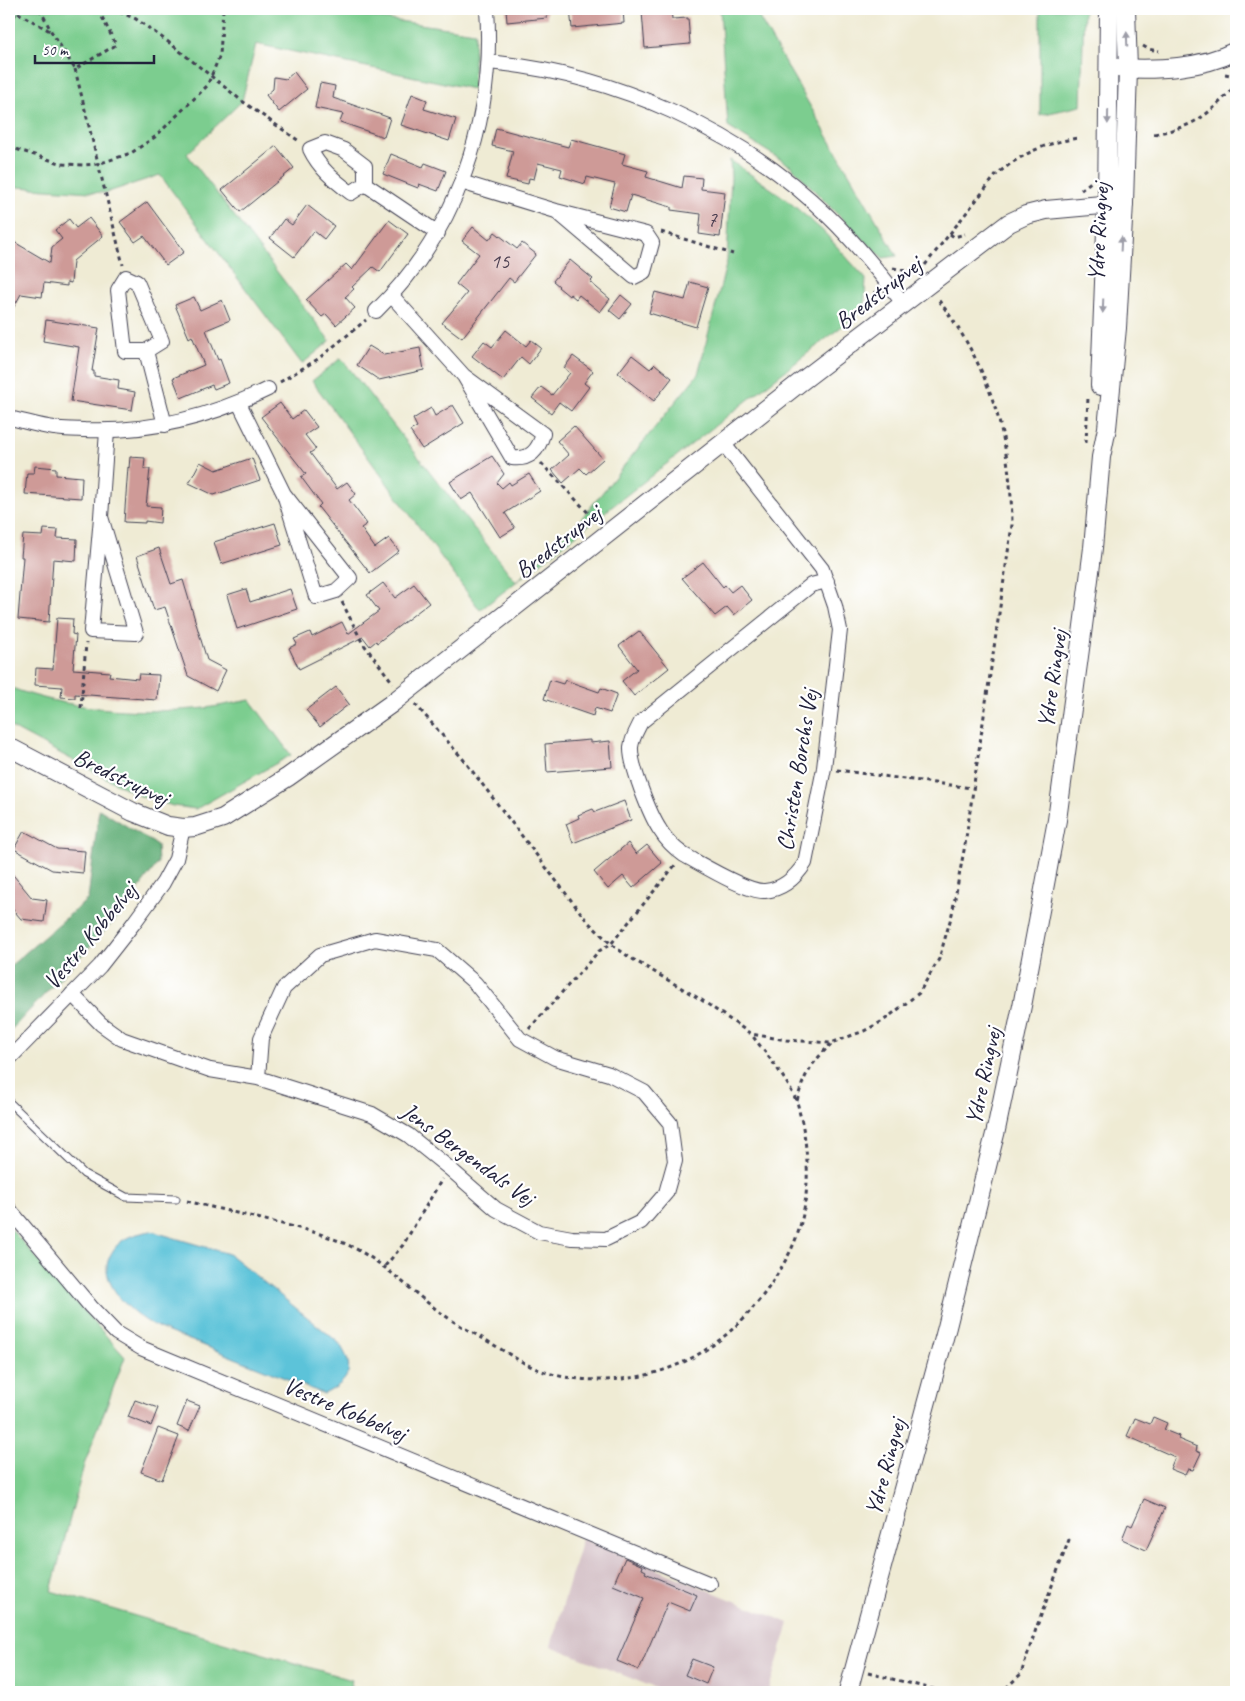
<svg xmlns="http://www.w3.org/2000/svg" width="1245" height="1701" viewBox="0 0 1245 1701" font-family="Caveat,sans-serif">
	<rect width="100%" height="100%" fill="#fff"/>
	<filter id="ink" filterUnits="userSpaceOnUse"><feTurbulence type="fractalNoise" baseFrequency=".02" numOctaves="2"/><feDisplacementMap in="SourceGraphic" scale="10" xChannelSelector="R" yChannelSelector="G"/><feConvolveMatrix kernelMatrix="1 2 1 2 8 2 1 2 1" color-interpolation-filters="sRGB"/></filter>
	<filter id="wash" filterUnits="userSpaceOnUse"><feTurbulence type="fractalNoise" baseFrequency=".0096" numOctaves="4" result="noise"/><feDisplacementMap in="SourceGraphic" scale="20" xChannelSelector="R" yChannelSelector="G"/><feGaussianBlur stdDeviation="1.12" result="paint"/><feColorMatrix in="noise" values="0 0 0 0 0 0 0 0 0 0 0 0 0 0 0 0 0 1.4 0 .05"/><feComposite in="paint" operator="in"/></filter>
	<g filter="url(#wash)">
		<rect width="100%" height="100%" fill="#efebd4"/>
		<!-- industrial -->
		<path fill="#d2bec4" d="M582,1539L789,1623L768,1692H665L551,1646Z"/>
		<!-- green -->
		<g fill="#7ccd8f" stroke="#4f7865">
			<path d="M9,9H315L475,32L473,89L256,44L242,101L187,154L330,341L302,364L160,175L105,193L17,187L9,183Z"/>
			<path d="M720,9H754L897,256L883,258L832,209L791,166L728,127Z"/>
			<path d="M1040,9H1084L1081,106L1040,115Z"/>
			<path d="M730,160L786,199L823,231L866,279L864,309L516,582L480,610L312,381L341,358L516,582L581,519L698,374L727,261L731,177Z"/>
			<path d="M9,687C66,709 133,714 194,709C213,708 232,703 250,700L291,755L196,809L173,806L138,795L9,726Z"/>
			<path d="M9,1227L125,1357L84,1465L51,1591L352,1680L349,1692H9Z"/>
		</g>
		<!-- forest -->
		<path fill="#65b07a" stroke="#44695a" d="M99,809L157,845L158,863L116,919L9,1032V967L88,899Z"/>
		<!-- water -->
		<path fill="#5cc3d9" stroke="#3f728a" d="M151,1231L229,1254L338,1342C356,1367 351,1381 324,1394C283,1377 242,1361 200,1344C180,1336 155,1329 138,1315C123,1304 102,1281 108,1261C116,1239 130,1235 151,1231Z"/>
		<g id="blocks">
			<!-- building -->
			<g fill="#ce9a97">
				<path d="M506,9H547V18L507,22Z"/>
				<path d="M570,9H623L624,23L572,28Z"/>
				<path d="M671,9L672,19L688,18L690,44L645,48L642,12Z"/>
				<path d="M294,72L307,89L279,112L266,95L273,89L274,77L286,79Z"/>
				<path d="M320,83L335,86L333,98L390,118L384,137L340,122L343,114L315,108Z"/>
				<path d="M412,94L427,100L424,109L456,119L449,141L401,125Z"/>
				<path d="M496,128L568,147L571,139L625,154L622,164L648,171L646,177L682,188L684,176L702,178L701,189L725,192L720,237L699,234L701,214L671,210V207L631,195L626,212L609,207L615,184L587,177L585,184L560,176L562,169L538,163L534,179L529,178L528,184L506,179L513,151L492,146Z"/>
				<path d="M276,146L294,168L240,212L222,190Z"/>
				<path d="M391,154L423,167L425,163L446,171L438,191L419,184L418,188L383,174Z"/>
				<path d="M147,202L184,252L166,265L144,236L135,242L120,222Z"/>
				<path d="M307,205L334,226L324,239L314,231L294,257L270,238L284,219L292,225Z"/>
				<path d="M89,218L103,236L73,261L71,283L67,282V286L44,283L42,297L21,294L9,316V239L50,263L52,247L62,239L55,230L69,219L76,228Z"/>
				<path d="M389,220L408,234L380,272L373,267L352,287L354,289L345,297L355,308L336,325L326,314L322,317L306,300L346,264L352,270Z"/>
				<path d="M473,227L489,240L495,232L517,249L522,243L536,254L514,282L509,278L462,338L442,323L467,293L456,284L479,254L462,241Z"/>
				<path d="M570,260L593,279L590,282L610,299L600,312L579,295L576,299L570,294L569,296L558,287L559,286L553,281Z"/>
				<path d="M690,282L708,287L696,327L649,313L655,292L685,300Z"/>
				<path d="M621,295L632,304L620,319L609,310Z"/>
				<path d="M194,297L200,310L222,300L230,320L206,330L218,360L220,359L229,383L214,389L212,385L181,398L173,378L204,365L192,336L189,338L175,305Z"/>
				<path d="M46,320L99,328L92,371H94V376L119,380L118,389L135,392L132,410L71,401L79,347L43,341Z"/>
				<path d="M506,330L526,346L531,340L541,348L529,364L521,357L503,380L472,356L484,341L492,347Z"/>
				<path d="M369,346L384,355L420,348L424,370L379,380L357,365Z"/>
				<path d="M632,355L650,369L655,364L672,378L654,401L618,373Z"/>
				<path d="M573,356L593,371L584,383L589,387L571,411L559,402L551,413L532,398L541,387L552,395L570,373L564,368Z"/>
				<path d="M280,403L292,419L304,410L317,427L305,435L316,449L310,453L337,489L347,482L356,494L349,500L367,524L361,528L375,548L389,538L399,551L370,573L318,507L321,504L301,477L306,474L261,417Z"/>
				<path d="M453,405L464,423L422,449L410,431L417,427L413,419L431,408L435,416Z"/>
				<path d="M574,426L603,459L586,474L580,468L563,483L552,470L569,455L557,441Z"/>
				<path d="M492,456L504,474L497,483L502,488L509,482L511,485L529,474L540,491L505,513L515,528L500,537L472,493L461,500L450,482Z"/>
				<path d="M130,457L145,458L144,469H150L146,506L161,507L160,523L145,521V523L124,522L128,467L129,468Z"/>
				<path d="M252,458L260,480L214,495L189,483L200,462L216,470Z"/>
				<path d="M35,466L56,468V475L82,477L81,498L25,494L27,473H34Z"/>
				<path d="M275,523L282,545L221,564L214,542Z"/>
				<path d="M44,529L58,530L57,538L77,539L76,561L53,559L49,622L18,619L23,557H21L23,535L43,536Z"/>
				<path d="M159,548L171,584L183,580L207,660L226,670L216,691L188,676L165,607L154,610L137,556Z"/>
				<path d="M703,562L723,587L725,585L731,592L740,585L752,600L734,615L727,607L715,616L682,578Z"/>
				<path d="M383,583L395,598L414,584L429,603L377,643L376,641L370,646L363,637L299,669L289,648L297,644L294,639L310,632L312,637L342,622L348,634L379,611L367,595Z"/>
				<path d="M246,589L250,602L290,589L297,609L237,629L227,595Z"/>
				<path d="M57,618L73,619L72,634L76,635L73,669L110,672L109,676L138,679L139,674L159,675L157,700L75,694V698L61,697L62,687L35,685L36,668L53,669Z"/>
				<path d="M639,631L669,668L634,696L622,681L637,669L619,646Z"/>
				<path d="M550,680L563,684L565,680L599,692L601,688L617,694L610,713L595,708L593,716L544,699Z"/>
				<path d="M336,687L349,704L320,727L306,710Z"/>
				<path d="M590,740V743L610,741L612,767L547,772L545,744Z"/>
				<path d="M624,801L631,820L573,843L566,824L579,818L578,815L593,809L595,812Z"/>
				<path d="M24,831L57,849L85,851L83,873L52,870L14,849Z"/>
				<path d="M628,843L636,854L647,845L662,863L633,888L623,876L608,889L594,872Z"/>
				<path d="M9,870L32,898L47,900L44,922L21,919L9,905Z"/>
				<path d="M135,1400L158,1408L151,1426L128,1417Z"/>
				<path d="M187,1401L200,1406L189,1431L177,1426Z"/>
				<path d="M1153,1417L1167,1423L1164,1430L1179,1436L1178,1439L1197,1447L1196,1451L1201,1453L1193,1470L1188,1469L1185,1475L1170,1469L1175,1457L1127,1436L1135,1418L1150,1424Z"/>
				<path d="M158,1428L179,1436L162,1480L141,1472Z"/>
				<path d="M1144,1499L1165,1508L1146,1550L1122,1539L1128,1524L1132,1526Z"/>
				<path d="M625,1558L643,1566L642,1569L646,1571L645,1573L697,1595L690,1611L668,1602L639,1670L617,1661L644,1598L613,1585Z"/>
				<path d="M692,1659L713,1667L706,1684L685,1675Z"/>
			</g>
		</g>
	</g>
	<g filter="url(#ink)">
		<use href="#blocks" fill-opacity="0" stroke="#414052" stroke-width="1"/>
		<g fill="none" stroke-linecap="round" stroke-linejoin="round">
			<defs>
				<path id="service" d="M9,1102L84,1174L126,1197L176,1199"/>
				<g id="minor">
					<path d="M488,62C611,73 741,130 829,217C856,243 880,273 903,303"/>
					<path d="M461,182L556,211L646,234L652,243L644,272L634,277L556,211"/>
					<path d="M365,184L351,193C334,180 319,168 310,149L325,143L344,150L365,166V184L438,233"/>
					<path d="M392,296L464,376L512,458C530,460 538,451 543,434L464,376"/>
					<path d="M376,311C457,232 495,121 487,9"/>
					<path d="M146,351H125L118,290L126,277L137,282L162,341L146,351L165,425"/>
					<path d="M239,403L284,494L350,578L336,591L316,597L284,494"/>
					<path d="M9,418C24,421 39,426 54,428C63,430 74,429 84,430C149,433 210,417 268,389"/>
					<path d="M723,443L822,569L835,606L840,630L824,768L805,863C796,877 784,889 765,891C748,893 701,864 684,855C674,848 666,840 660,830C650,815 630,765 631,747C632,738 637,730 641,722L811,585L827,581"/>
					<path d="M101,517L91,631L136,633L101,517L107,431"/>
					<path d="M72,994L101,1024L122,1039L210,1070L258,1078L261,1038L284,988L320,955L375,939L437,950L475,983L520,1039L555,1058L609,1074L644,1092L670,1123L675,1161L666,1193L641,1222L606,1239L572,1238L539,1232L496,1209L449,1168L408,1135L372,1114L258,1078"/>
					<path d="M9,1059L100,966L133,924L163,883L176,859L183,828"/>
					<path d="M9,1209L91,1307L116,1333L141,1348L710,1584"/>
				</g>
				<g id="tertiary">
					<path d="M1117,68C1157,70 1200,69 1236,51"/>
					<path d="M1100,386L1107,205L1109,9"/>
					<path d="M9,747L133,812L168,826L183,828L195,827L223,818L288,777L391,704L798,384L1009,223L1026,215L1046,210L1124,203"/>
					<path d="M848,1692L947,1327L996,1130L1023,1001L1057,820L1082,634L1093,548L1101,457L1107,428L1117,328L1124,203L1128,69L1126,9"/>
				</g>
			</defs>
			<!-- service casing -->
			<use href="#service" stroke="#414052" stroke-width="9"/>
			<!-- minor casing -->
			<use href="#minor" stroke="#414052" stroke-width="16"/>
			<!-- tertiary casing -->
			<use href="#tertiary" stroke="#414052" stroke-width="20"/>
			<!-- path -->
			<g stroke="#414052" stroke-width="3" stroke-dasharray="4 4" stroke-linecap="butt">
				<path d="M11,9L50,31"/>
				<path d="M40,9L51,31L75,69L116,45L98,9"/>
				<path d="M112,9L136,19L171,44L242,101L299,141"/>
				<path d="M9,24L16,13"/>
				<path d="M1143,46L1148,49L1159,51"/>
				<path d="M75,69L123,265"/>
				<path d="M1225,74L1230,75L1236,79"/>
				<path d="M1154,134C1197,126 1207,116 1236,85"/>
				<path d="M9,147L63,164L84,165L98,164L131,153L155,137L207,86L220,55L223,9"/>
				<path d="M1081,190L1092,181"/>
				<path d="M661,232L733,254"/>
				<path d="M950,234L954,237L965,234"/>
				<path d="M925,265L997,174C1023,153 1045,143 1078,138"/>
				<path d="M893,268L919,273"/>
				<path d="M875,291L876,305"/>
				<path d="M280,382L318,359L366,320"/>
				<path d="M1086,443L1088,397"/>
				<path d="M541,463L597,522"/>
				<path d="M342,602L362,642L393,683"/>
				<path d="M415,704L463,759L587,921L611,944L629,957L700,999L751,1034L786,1040L831,1043L864,1031L883,1021L919,993L939,959L952,914L965,845L1012,525C1011,438 991,368 937,298"/>
				<path d="M81,708L86,643"/>
				<path d="M837,770L972,788"/>
				<path d="M529,1029L599,951L611,944L676,864"/>
				<path d="M797,1101C804,1074 811,1064 831,1044"/>
				<path d="M187,1201C214,1208 242,1214 269,1221C295,1227 322,1233 346,1244C384,1261 411,1292 444,1315C458,1325 474,1333 489,1342C506,1352 523,1364 542,1371C562,1378 582,1380 603,1380C690,1379 751,1327 790,1252C810,1212 811,1162 801,1118C799,1113 799,1106 796,1100C785,1076 767,1055 751,1034"/>
				<path d="M385,1266L403,1245L442,1179"/>
				<path d="M868,1673L945,1692"/>
				<path d="M999,1692L1005,1689L1021,1674L1037,1626L1070,1537"/>
			</g>
			<!-- service -->
			<use href="#service" stroke="#fff" stroke-width="7"/>
			<!-- minor -->
			<use href="#minor" stroke="#fff" stroke-width="14"/>
			<!-- tertiary -->
			<use href="#tertiary" stroke="#fff" stroke-width="18"/>
		</g>
		<!-- one-way arrows -->
		<defs><path id="oneway-solid" d="M-6-.8H1V-3.2L6.5 0L1 3.2V.8H-6Z" transform="scale(1.25)"/></defs>
		<g fill="#9c9ca7">
			<use href="#oneway-solid" transform="translate(1127 39) rotate(-92)"/>
			<use href="#oneway-solid" transform="translate(1108 117) rotate(91)"/>
			<use href="#oneway-solid" transform="translate(1121 244) rotate(-87)"/>
			<use href="#oneway-solid" transform="translate(1103 306) rotate(92)"/>
		</g>
	</g>
	<g text-anchor="middle" stroke-width="4.5" stroke-linejoin="round" paint-order="stroke">
		<!-- number labels -->
		<g font-size="21" fill="#4d4052">
			<text x="712" y="226">7</text>
			<text x="500" y="268">15</text>
		</g>
		<!-- street labels -->
		<g font-size="24" fill="#22223b" stroke="#fff">
			<text transform="translate(1098 232) rotate(-87)" y="8">Ydre Ringvej</text>
			<text transform="translate(878 293) rotate(-38)" y="8">Bredstrupvej</text>
			<text transform="translate(558 542) rotate(-38)" y="8">Bredstrupvej</text>
			<text transform="translate(1052 679) rotate(-82)" y="8">Ydre Ringvej</text>
			<text transform="translate(797 770) rotate(-81)" y="8">Christen Borchs Vej</text>
			<text transform="translate(121 777) rotate(26)" y="8">Bredstrupvej</text>
			<text transform="translate(90 936) rotate(-50)" y="8">Vestre Kobbelvej</text>
			<text transform="translate(983 1076) rotate(-78)" y="8">Ydre Ringvej</text>
			<text transform="translate(468 1154) rotate(36)" y="8">Jens Bergendals Vej</text>
			<text transform="translate(345 1409) rotate(23)" y="8">Vestre Kobbelvej</text>
			<text transform="translate(885 1467) rotate(-75)" y="8">Ydre Ringvej</text>
		</g>
	</g>
	<!-- margin -->
	<rect width="1245" height="1701" fill="none" stroke="#fff" stroke-width="30"/>
	<!-- scale -->
	<path d="M35 55v8h119v-8" fill="none" stroke="#22223b" stroke-width="2.5"/>
	<text x="42" y="55" font-size="15" fill="#22223b" stroke="#ffffff" stroke-width="4" paint-order="stroke">50 m</text>
</svg>
